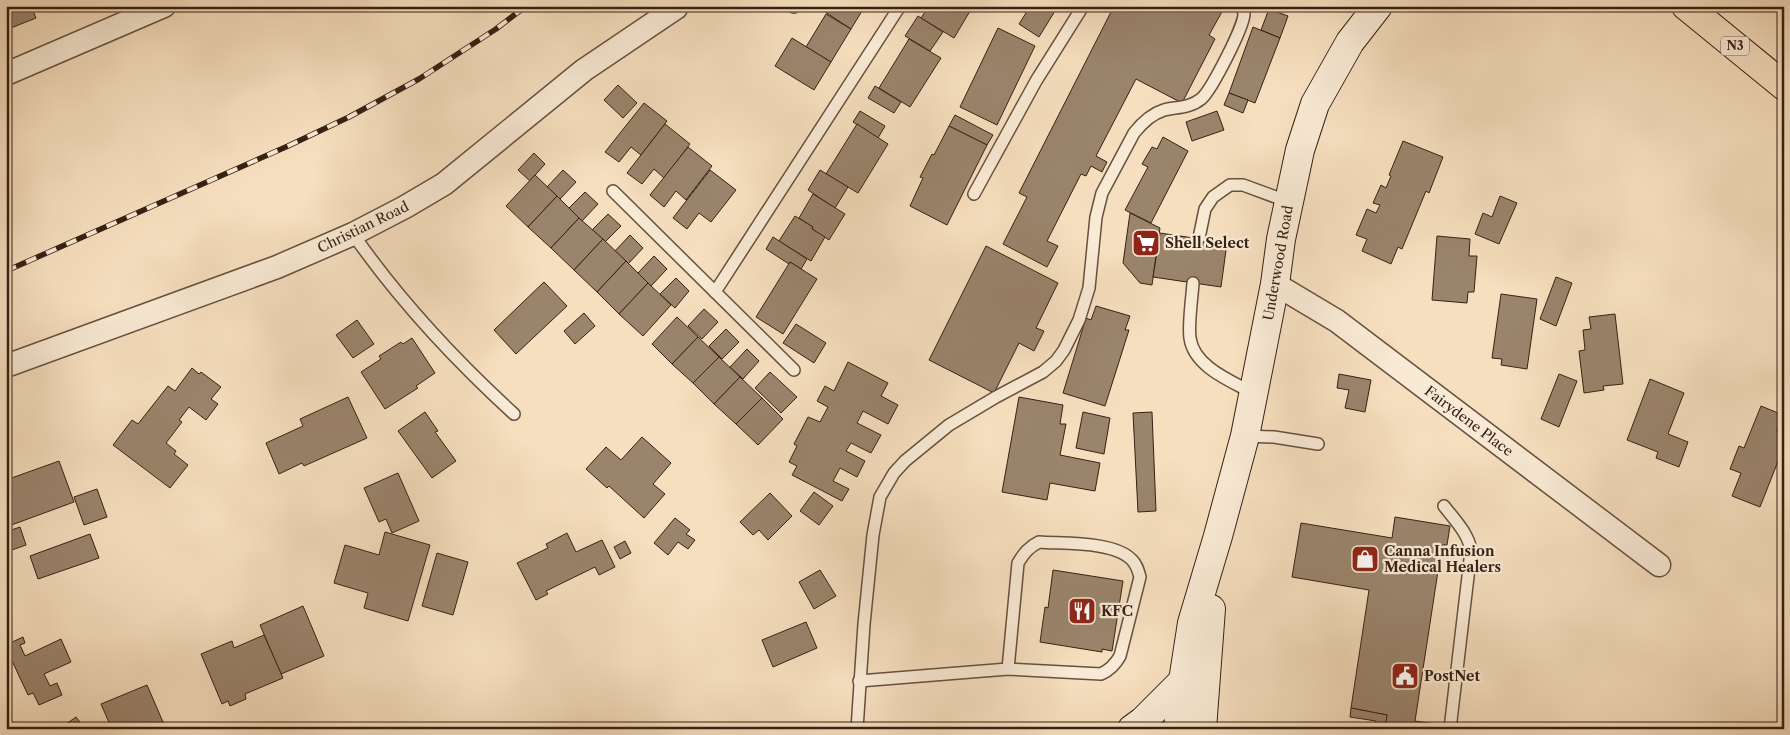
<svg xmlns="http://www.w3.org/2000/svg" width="1790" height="735" viewBox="0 0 1790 735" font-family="'Libre Caslon Text',serif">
	<rect width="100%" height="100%" fill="#f6dfbf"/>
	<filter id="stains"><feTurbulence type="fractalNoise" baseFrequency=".004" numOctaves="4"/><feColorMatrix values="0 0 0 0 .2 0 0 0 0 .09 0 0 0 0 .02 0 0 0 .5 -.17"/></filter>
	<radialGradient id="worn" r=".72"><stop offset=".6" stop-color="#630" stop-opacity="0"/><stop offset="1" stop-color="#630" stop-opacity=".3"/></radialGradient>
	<!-- building -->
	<g fill="#9a846c" stroke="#362113">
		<path d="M6,6H31L36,18L6,30Z"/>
		<path d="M816,6H865L851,29Z"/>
		<path d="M929,6H973L954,38L921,18Z"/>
		<path d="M1016,6H1058L1039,37L1019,24L1026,13Z"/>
		<path d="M1114,6H1215L1223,10L1209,35L1215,39L1182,103L1136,79L1096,156L1107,162L1102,172L1091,166L1086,176L1081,174L1047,241L1058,246L1047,267L1003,244L1027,197L1019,193Z"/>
		<path d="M1269,9L1288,16L1280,38L1261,30Z"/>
		<path d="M826,14L851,29L831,62L806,47Z"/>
		<path d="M918,16L943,32L930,51L905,36Z"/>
		<path d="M1253,27L1280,38L1255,103L1229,93Z"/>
		<path d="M998,28L1035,46L997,125L960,107Z"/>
		<path d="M792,38L831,62L814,90L775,66Z"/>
		<path d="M909,39L941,58L910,107L879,88Z"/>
		<path d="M618,85L637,103L623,118L604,100Z"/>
		<path d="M875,86L901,102L894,113L868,98Z"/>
		<path d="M1229,93L1248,100L1243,113L1224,105Z"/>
		<path d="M644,103L667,121L641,155L631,147L619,162L605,152Z"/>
		<path d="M860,111L885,126L878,138L853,122Z"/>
		<path d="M1217,111L1224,130L1192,141L1186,122Z"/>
		<path d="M955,115L993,135L987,145L949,126Z"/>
		<path d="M665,124L690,144L664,178L654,169L642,184L627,173Z"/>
		<path d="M857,124L888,144L858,193L826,174Z"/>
		<path d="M949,126L987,145L947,225L910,206L923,178L920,177L932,154L934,155Z"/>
		<path d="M1163,137L1188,151L1151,223L1125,210L1148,167L1142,164L1152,147L1157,149Z"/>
		<path d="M1403,141L1443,157L1429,193L1426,191L1402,249L1398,247L1391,264L1362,251L1367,239L1356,235L1367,209L1376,213L1380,205L1373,203L1381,185L1386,188L1391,176L1389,175Z"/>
		<path d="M688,147L712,166L686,200L676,191L664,207L650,195Z"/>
		<path d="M534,153L545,164L530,181L518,170Z"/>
		<path d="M563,170L576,182L560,199L547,187Z"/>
		<path d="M710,170L736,190L711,222L699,213L687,229L673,218Z"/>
		<path d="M820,170L848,187L835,208L808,190Z"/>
		<path d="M535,175L557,196L528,227L506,206Z"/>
		<path d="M585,192L598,204L582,221L569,208Z"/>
		<path d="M813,194L845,214L829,240L812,229L813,227L799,218Z"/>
		<path d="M557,196L579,218L551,248L528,227Z"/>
		<path d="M1500,196L1517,203L1499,244L1475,234L1483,213L1492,217Z"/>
		<path d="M1130,213L1160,228L1152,285L1140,283L1123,263Z"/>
		<path d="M608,214L621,226L605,242L592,230Z"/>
		<path d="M795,216L813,227L812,229L825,237L811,261L779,241Z"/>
		<path d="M579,218L603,239L574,270L551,248Z"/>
		<path d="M1160,233L1227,243L1221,287L1153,277Z"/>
		<path d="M630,235L643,248L628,264L615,251Z"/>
		<path d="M1437,236L1470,239L1469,256H1477L1474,292H1468L1467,303L1432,300Z"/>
		<path d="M773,237L807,259L801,269L790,262L789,264L766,249Z"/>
		<path d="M603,239L626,261L597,292L574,270Z"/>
		<path d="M986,246L1058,283L1036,328L1044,331L1034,351L1019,343L994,393L929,360Z"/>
		<path d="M654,256L667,269L651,286L638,273Z"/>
		<path d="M626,261L648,283L619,314L597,292Z"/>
		<path d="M790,262L817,279L783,334L756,317Z"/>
		<path d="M1556,277L1572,283L1556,326L1540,319Z"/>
		<path d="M676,278L689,291L675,308L660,294Z"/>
		<path d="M544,282L567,306L516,354L494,330Z"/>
		<path d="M648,283L671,305L643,336L619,314Z"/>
		<path d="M1501,294L1537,299L1527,369L1501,365L1502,359L1492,358Z"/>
		<path d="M1096,306L1130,316L1125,330H1129L1105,406L1063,393L1086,318L1091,320Z"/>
		<path d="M704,309L718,322L702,339L688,326Z"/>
		<path d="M584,313L595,326L575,344L564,331Z"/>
		<path d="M1615,314L1623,384L1603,386L1604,390L1584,393L1579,351L1585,350L1583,330L1591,329L1589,317Z"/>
		<path d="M677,317L698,337L672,364L652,344Z"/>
		<path d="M357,320L374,344L353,358L336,335Z"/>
		<path d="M796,324L826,343L814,363L783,343Z"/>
		<path d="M726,329L739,342L722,359L709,346Z"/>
		<path d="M698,337L719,357L693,383L672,364Z"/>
		<path d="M412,338L435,373L416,386L418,388L385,409L361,372L381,359L379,356L401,342L403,344Z"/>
		<path d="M747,349L759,361L743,379L730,367Z"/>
		<path d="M719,357L740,377L714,404L693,383Z"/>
		<path d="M848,362L888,383L881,396L898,405L888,424L863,411L857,423L881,435L871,453L851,443L846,451L865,461L857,477L840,468L833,481L849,489L842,501L792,475L797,466L789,462L797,446L794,444L808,417L820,422L828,407L817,401L825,386L834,391Z"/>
		<path d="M192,368L199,374L201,372L221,387L211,399L218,404L206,420L189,407L179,420L182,422L166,443L176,451L174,454L188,465L170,488L113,445L132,420L138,424L168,386L175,391Z"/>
		<path d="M770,372L797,397L781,413L755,388Z"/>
		<path d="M1339,374L1371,380L1365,412L1345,408L1349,390L1337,388Z"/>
		<path d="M1559,374L1577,381L1559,427L1541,419Z"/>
		<path d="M740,377L762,398L736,424L714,404Z"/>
		<path d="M1650,379L1684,393L1668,434L1688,442L1679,467L1656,458L1658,452L1627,440Z"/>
		<path d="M348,397L367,438L304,466L302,463L279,474L266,443L303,426L300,419Z"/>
		<path d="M1019,397L1063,405L1060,424H1066L1060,455L1100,463L1095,491L1050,483L1047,500L1002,492Z"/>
		<path d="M762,398L783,419L758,445L736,424Z"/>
		<path d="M1761,406L1783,415L1777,431L1784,433V446L1760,507L1732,496L1741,473L1730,469L1739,446L1744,448Z"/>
		<path d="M425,412L438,431L435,432L456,461L432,478L398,431Z"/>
		<path d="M1083,412L1110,418L1104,454L1076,448Z"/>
		<path d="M1152,412L1156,511L1138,512L1133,413Z"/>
		<path d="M642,437L671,463L653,484L665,494L644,518L609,486L607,488L586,469L606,447L621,460Z"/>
		<path d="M59,461L74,502L6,527V480Z"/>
		<path d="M398,473L419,521L392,533L386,519L379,522L364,488Z"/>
		<path d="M97,489L107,517L84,525L74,497Z"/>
		<path d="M814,492L833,506L819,525L800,511Z"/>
		<path d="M770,493L792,516L768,540L759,530L753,535L740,522Z"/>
		<path d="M1395,517L1450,526L1447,545H1442L1415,721L1435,724V729H1385L1387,715L1351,708L1369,590L1292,577L1301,523L1392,538Z"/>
		<path d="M675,518L690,530L686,534L695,540L688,549L678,542L668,555L654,543Z"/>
		<path d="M20,527L26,545L6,552V532Z"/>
		<path d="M385,532L430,545L408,621L364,608L368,593L334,583L345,545L379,555Z"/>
		<path d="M567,533L576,552L602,540L615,567L599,575L595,567L546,591L548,594L536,600L517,563L548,548L546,544Z"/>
		<path d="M90,534L99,558L38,579L30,556Z"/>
		<path d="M625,541L631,553L620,559L614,547Z"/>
		<path d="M437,553L468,562L453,615L422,606Z"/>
		<path d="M820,570L836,596L814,609L799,582Z"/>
		<path d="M1053,570L1123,581L1112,651L1102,649V652L1040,642L1045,607L1048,608Z"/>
		<path d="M303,606L324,656L281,674L260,625Z"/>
		<path d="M806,622L817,648L773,667L762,640Z"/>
		<path d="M264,635L283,678L245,694L246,699L230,706L228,701L222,704L201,654L232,641L234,648Z"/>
		<path d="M23,637L25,643L20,645L25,656L61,639L71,662L44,674L50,686L57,683L62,695L39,705L33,693L28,695L6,648V645Z"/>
		<path d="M147,685L166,729H107L111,727L101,704Z"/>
		<path d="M6,707L14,729H6Z"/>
		<path d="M1351,708L1387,715L1385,729H1375L1376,721L1350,717Z"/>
		<path d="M76,717L85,729H59Z"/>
	</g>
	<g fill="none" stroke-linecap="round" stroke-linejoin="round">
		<defs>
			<g id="lane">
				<path d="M794,6V7"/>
				<path d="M613,191L794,370"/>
				<path d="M974,194L1036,81L1083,6"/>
				<path d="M353,234C399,300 455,360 514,414"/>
				<path d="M1199,238L1205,209L1213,197L1230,185H1243L1289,202"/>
				<path d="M1193,283C1192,298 1188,325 1190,338C1194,367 1231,381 1253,393"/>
				<path d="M715,292L900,6"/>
				<path d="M1245,436L1274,437L1318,444"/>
				<path d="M1444,506C1454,519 1469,534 1471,551L1450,729"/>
				<path d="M859,681L1008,669L1101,674C1110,670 1115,665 1120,656L1140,577C1138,570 1137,565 1132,560C1114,541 1064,544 1039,542C1029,547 1024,553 1018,563L1008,669"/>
				<path d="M857,729L864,624L873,535L880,497L894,473L905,461L949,425L996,397L1043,372L1056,361L1064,350L1079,320L1089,288L1096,217L1102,193L1134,133C1142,123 1151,114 1164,110C1176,107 1190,108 1201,99C1211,91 1245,25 1244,13C1244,12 1241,7 1240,6"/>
			</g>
			<g id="street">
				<path d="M6,74L164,6"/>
				<path d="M1275,284L1337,321L1659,565"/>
				<path d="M6,366L277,267L353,234L405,207L444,184L584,70L676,8"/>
			</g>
			<g id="secondary">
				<path d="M1132,729L1143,721L1183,681"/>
				<path d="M1178,729L1183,681L1192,623L1218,536L1245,436L1275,284L1281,239L1300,150L1315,104L1350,42L1378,6"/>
				<path d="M1202,729L1211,609"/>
			</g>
			<path id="highway" d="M1686,6L1784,86"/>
		</defs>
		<!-- lane casing -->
		<use href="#lane" stroke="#66503e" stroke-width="14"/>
		<!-- street casing -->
		<use href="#street" stroke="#66503e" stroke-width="25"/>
		<!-- secondary casing -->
		<use href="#secondary" stroke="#362113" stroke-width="30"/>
		<!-- highway casing -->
		<use href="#highway" stroke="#362113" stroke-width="30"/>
		<!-- lane -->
		<use href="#lane" stroke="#f9ead5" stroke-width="11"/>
		<!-- street -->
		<use href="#street" stroke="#f9ead5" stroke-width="22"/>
		<!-- secondary -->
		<use href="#secondary" stroke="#f9ead5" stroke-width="28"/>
		<!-- highway -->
		<use href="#highway" stroke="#f6dfbf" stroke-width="28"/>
		<defs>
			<path id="rail" d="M6,271L288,146L349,117L419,79L496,29L526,6"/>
		</defs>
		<!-- rail casing -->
		<use href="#rail" stroke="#362113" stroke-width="5.5"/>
		<!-- rail -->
		<use href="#rail" stroke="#f9ead5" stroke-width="4" stroke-dasharray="11" stroke-linecap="butt"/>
	</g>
	<!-- icons -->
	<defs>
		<symbol id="supermarket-square" viewBox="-11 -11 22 22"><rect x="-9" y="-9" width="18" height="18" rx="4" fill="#8f2418" stroke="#f9ead5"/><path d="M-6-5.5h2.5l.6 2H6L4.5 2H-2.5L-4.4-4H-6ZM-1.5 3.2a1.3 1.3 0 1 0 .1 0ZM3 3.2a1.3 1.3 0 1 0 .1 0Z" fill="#fff"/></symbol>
		<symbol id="shop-square" viewBox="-11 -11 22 22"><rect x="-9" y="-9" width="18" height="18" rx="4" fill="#8f2418" stroke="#f9ead5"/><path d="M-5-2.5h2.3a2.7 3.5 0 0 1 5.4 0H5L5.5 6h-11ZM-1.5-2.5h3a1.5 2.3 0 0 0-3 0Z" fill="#fff"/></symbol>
		<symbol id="restaurant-square" viewBox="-11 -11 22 22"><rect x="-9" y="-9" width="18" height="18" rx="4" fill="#8f2418" stroke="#f9ead5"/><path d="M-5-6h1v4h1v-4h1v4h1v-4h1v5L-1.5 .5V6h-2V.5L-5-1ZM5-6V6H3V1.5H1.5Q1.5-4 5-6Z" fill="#fff"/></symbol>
		<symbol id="civic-square" viewBox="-11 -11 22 22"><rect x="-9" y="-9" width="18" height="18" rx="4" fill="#8f2418" stroke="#f9ead5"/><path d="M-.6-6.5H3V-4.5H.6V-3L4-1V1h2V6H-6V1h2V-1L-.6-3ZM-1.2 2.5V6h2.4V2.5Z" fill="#fff"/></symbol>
	</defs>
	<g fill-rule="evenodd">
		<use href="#supermarket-square" x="1130" y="227" width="32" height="32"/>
		<use href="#shop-square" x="1349" y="543" width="32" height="32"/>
		<use href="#restaurant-square" x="1066" y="595" width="32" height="32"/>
		<use href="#civic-square" x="1389" y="660" width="32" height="32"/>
	</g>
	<g text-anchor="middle" stroke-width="4.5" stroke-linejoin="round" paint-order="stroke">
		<!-- shield labels -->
		<rect fill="#f9ead5" stroke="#705d4d" stroke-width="1" x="1721" y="36.5" width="28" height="19" rx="4"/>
		<g font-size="12" font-weight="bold" fill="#362113">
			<text x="1735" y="50">N3</text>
		</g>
		<!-- street labels -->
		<g font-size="14" fill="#362113" stroke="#f9ead5">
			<text transform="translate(363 227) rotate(-26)" y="5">Christian Road</text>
			<text transform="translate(1278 263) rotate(-80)" y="5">Underwood Road</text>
			<text transform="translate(1469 421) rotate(37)" y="5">Fairydene Place</text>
		</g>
		<!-- poi labels -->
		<g font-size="14" font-weight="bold" fill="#362113" stroke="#f9ead5" text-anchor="start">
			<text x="1165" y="248">Shell Select</text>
			<text x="1384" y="556">Canna Infusion<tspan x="1384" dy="16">Medical Healers</tspan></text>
			<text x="1101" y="616">KFC</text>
			<text x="1424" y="681">PostNet</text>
		</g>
	</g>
	<!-- margin -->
	<rect width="1790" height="735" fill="none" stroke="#f6dfbf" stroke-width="25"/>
	<rect x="8" y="8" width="1775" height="720" fill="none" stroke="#362113" stroke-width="2.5"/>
	<rect x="12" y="12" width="1765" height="710" fill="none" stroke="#362113"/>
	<rect width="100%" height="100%" filter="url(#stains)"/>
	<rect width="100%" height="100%" fill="url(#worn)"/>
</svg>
